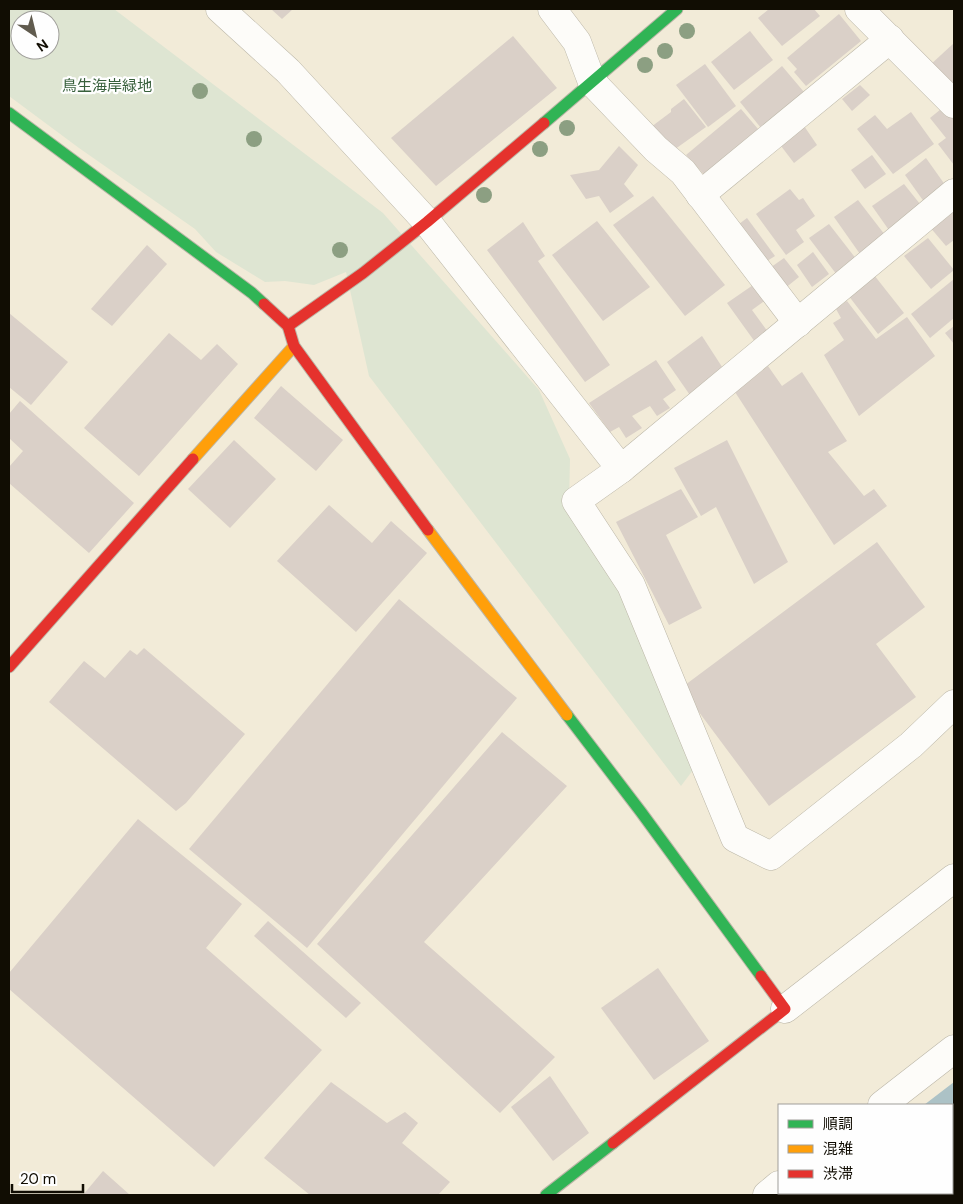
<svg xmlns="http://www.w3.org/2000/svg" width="963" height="1204" viewBox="0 0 963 1204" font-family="'DM Sans','Noto Sans JP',sans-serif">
	<rect width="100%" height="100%" fill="#f2ebd8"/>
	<!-- green -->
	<path fill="#dee5d2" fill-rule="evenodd" d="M9,9H114L383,213L539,390L570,459L569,505L629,592L699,762L681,786L369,376L346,272L314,285L285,281L265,282L216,252L195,229L79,148L9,96ZM20,20H50V50H20Z"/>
	<!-- water -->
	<path fill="#acc2c6" d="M954,1082V1195H809L812,1193H952V1105H924Z"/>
	<!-- building -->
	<g fill="#dad0c8">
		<path d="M271,9H293L282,19Z"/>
		<path d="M769,9H814L820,16L782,46L758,18Z"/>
		<path d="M839,14L861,41L806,86L794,72L797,69L787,58Z"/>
		<path d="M750,31L773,60L734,90L711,62Z"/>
		<path d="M513,36L557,88L436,186L391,138Z"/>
		<path d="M954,43V85L929,66Z"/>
		<path d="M705,64L736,106L708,127L676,85Z"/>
		<path d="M782,66L804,92L761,128L740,102Z"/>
		<path d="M860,85L870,95L852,111L842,99Z"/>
		<path d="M684,99L706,127L671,152L651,127L671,112V109Z"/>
		<path d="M946,105L954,115V165L938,144L946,138L930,118Z"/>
		<path d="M741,109L764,136L709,180L686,155Z"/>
		<path d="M911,112L934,144L893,174L857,129L875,115L887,129Z"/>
		<path d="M802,123L817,145L794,163L778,142Z"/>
		<path d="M619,146L638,165L624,184L634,196L610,213L599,196L586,199L570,175L599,170Z"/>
		<path d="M872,155L886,174L865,189L851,170Z"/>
		<path d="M926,158L948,189L927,206L905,175Z"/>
		<path d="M904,184L924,209L891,233L872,206Z"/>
		<path d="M790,189L799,200L803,198L815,216L796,230L804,242L786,255L756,214Z"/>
		<path d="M653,196L725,285L685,316L613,225Z"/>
		<path d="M858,200L885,235L860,254L834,217Z"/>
		<path d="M954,207V240L946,246L929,226Z"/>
		<path d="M747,218L775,256L761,265L735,227Z"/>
		<path d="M597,221L650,287L603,321L552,255Z"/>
		<path d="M523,222L545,256L538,261L610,365L585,382L487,250Z"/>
		<path d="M829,224L857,260L837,275L809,238Z"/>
		<path d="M928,238L954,270L931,289L904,256Z"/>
		<path d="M147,245L167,264L112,326L91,309Z"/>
		<path d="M813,252L829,274L812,287L797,265Z"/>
		<path d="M784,258L799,277L784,289L767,270Z"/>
		<path d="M874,275L904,313L878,334L848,295Z"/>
		<path d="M954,279V318L930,338L911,314Z"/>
		<path d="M756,283L767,299L752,310L768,332L755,342L727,303Z"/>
		<path d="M847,301L876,339L907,317L935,356L859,416L824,355L844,340L833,323L841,318L836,309Z"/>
		<path d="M9,313L68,362L31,405L9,387Z"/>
		<path d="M954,326V344L945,333Z"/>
		<path d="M169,333L201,360L217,344L238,364L139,476L84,428Z"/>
		<path d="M702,336L726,373L692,398L667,362Z"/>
		<path d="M656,360L676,390L663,399L670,408L657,416L650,406L632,416L642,428L626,438L619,427L610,432L589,403Z"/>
		<path d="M768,366L782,386L802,372L847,441L828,452L864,496L874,489L887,506L834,545L735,392Z"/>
		<path d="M281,386L343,440L316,471L254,418Z"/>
		<path d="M20,401L134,503L89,553L9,483V467L23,451L9,438V414Z"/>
		<path d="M234,440L276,479L230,528L188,489Z"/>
		<path d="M727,440L788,562L754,584L716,507L701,516L674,468Z"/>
		<path d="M681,489L698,517L666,535L702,608L669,625L616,522Z"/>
		<path d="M329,505L372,543L391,521L427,553L356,632L277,561Z"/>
		<path d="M877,542L925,607L876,644L916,697L769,806L681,688Z"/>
		<path d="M399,599L517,698L307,948L189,849Z"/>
		<path d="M144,648L245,734L186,803L176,811L49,702L84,661L105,678L130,650L137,655Z"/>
		<path d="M502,732L567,786L424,942L555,1057L500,1113L317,944Z"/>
		<path d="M138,819L242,904L206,948L322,1050L214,1167L9,989V973Z"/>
		<path d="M268,921L361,1003L346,1018L254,936Z"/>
		<path d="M658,968L709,1041L654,1080L601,1008Z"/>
		<path d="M550,1076L589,1133L553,1161L511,1107Z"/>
		<path d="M331,1082L387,1123L405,1112L418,1123L402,1143L450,1182L438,1195H310L264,1158Z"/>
		<path d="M103,1171L130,1195H83Z"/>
	</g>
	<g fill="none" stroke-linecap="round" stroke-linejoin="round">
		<defs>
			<g id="street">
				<path d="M220,9L288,71L427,222L621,469"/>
				<path d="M552,9L577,42L592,82L656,149L683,172L798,323"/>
				<path d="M859,9L954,104"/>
				<path d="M954,193L621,469L576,501L631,585L735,838L771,856L911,745L954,704"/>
				<path d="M700,195L890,39"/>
				<path d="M785,1009L954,878"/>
				<path d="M882,1105L954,1049"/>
				<path d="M767,1195L779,1185"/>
			</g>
			<g id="fast">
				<path d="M9,113L252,293L264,304"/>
				<path d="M544,123L677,9"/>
				<path d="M567,715L641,812L761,976"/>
				<path d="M546,1195L613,1143"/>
			</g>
			<g id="slow">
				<path d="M193,459L294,346"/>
				<path d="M428,530L567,715"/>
			</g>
			<g id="jam">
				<path d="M264,304L288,326L294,346L428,530"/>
				<path d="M288,326L363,273L427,222L544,123"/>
				<path d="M9,667L193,459"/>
				<path d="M613,1143L785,1009L761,976"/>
			</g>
		</defs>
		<!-- street casing -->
		<use href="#street" stroke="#bbb6a7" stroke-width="29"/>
		<!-- fast casing -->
		<use href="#fast" stroke="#bbb6a7" stroke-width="13"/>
		<!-- slow casing -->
		<use href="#slow" stroke="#bbb6a7" stroke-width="13"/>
		<!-- jam casing -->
		<use href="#jam" stroke="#bbb6a7" stroke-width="13"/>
		<!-- street -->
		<use href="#street" stroke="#fdfcf9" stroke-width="28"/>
		<!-- fast -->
		<use href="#fast" stroke="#30b455" stroke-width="11"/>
		<!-- slow -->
		<use href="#slow" stroke="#ff9f0a" stroke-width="11"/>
		<!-- jam -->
		<use href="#jam" stroke="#e5322d" stroke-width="11"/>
	</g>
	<!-- trees -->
	<g fill="#8c9f82">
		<circle cx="687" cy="31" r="8"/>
		<circle cx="665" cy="51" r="8"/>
		<circle cx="645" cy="65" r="8"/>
		<circle cx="200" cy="91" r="8"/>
		<circle cx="567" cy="128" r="8"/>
		<circle cx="254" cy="139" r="8"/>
		<circle cx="540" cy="149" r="8"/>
		<circle cx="484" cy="195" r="8"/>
		<circle cx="340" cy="250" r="8"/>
	</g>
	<g text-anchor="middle" stroke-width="4.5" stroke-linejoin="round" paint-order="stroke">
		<!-- park labels -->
		<g font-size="15" fill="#38603c" stroke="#fefefe">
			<text x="107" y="91">鳥生海岸緑地</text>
		</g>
	</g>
	<!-- border -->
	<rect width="963" height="1204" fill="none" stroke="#110d03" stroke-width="20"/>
	<!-- legend -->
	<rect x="778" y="1104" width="175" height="90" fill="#fefefe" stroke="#9f9e9a"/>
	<rect x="788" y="1120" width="25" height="8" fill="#30b455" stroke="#9f9e9a"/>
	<text x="823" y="1129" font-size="15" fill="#110d03">順調</text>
	<rect x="788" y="1145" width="25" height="8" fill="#ff9f0a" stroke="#9f9e9a"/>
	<text x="823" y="1154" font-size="15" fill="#110d03">混雑</text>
	<rect x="788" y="1170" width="25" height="8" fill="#e5322d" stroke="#9f9e9a"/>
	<text x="823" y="1179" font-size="15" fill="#110d03">渋滞</text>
	<!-- north arrow -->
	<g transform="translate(35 35) rotate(145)"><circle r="24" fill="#fefefe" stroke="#9f9e9a"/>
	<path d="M0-4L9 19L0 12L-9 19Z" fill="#605b4e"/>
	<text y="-8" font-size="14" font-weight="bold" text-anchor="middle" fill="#110d03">N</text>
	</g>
	<!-- scale -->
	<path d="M12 1184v8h71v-8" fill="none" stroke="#110d03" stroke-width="2.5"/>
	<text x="20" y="1184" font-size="15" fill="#110d03" stroke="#fefefe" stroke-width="4" paint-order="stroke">20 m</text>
</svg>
